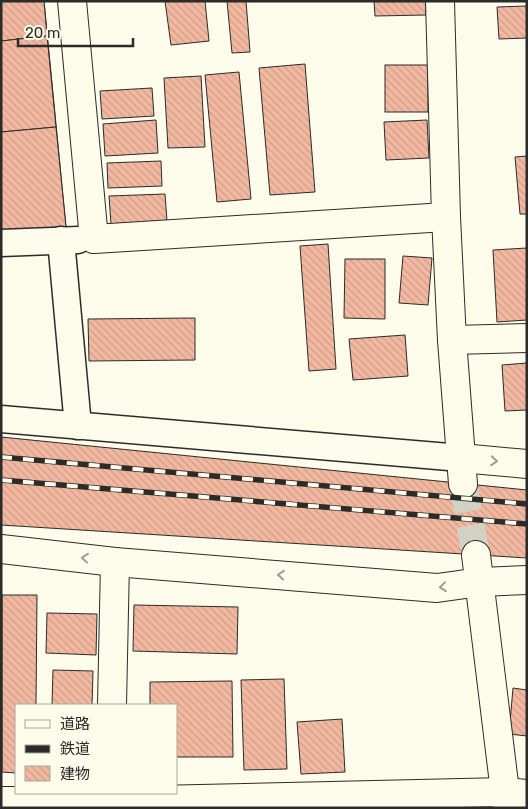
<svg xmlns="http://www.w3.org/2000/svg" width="528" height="809" viewBox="0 0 528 809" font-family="Rubik,'Noto Sans JP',sans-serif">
	<defs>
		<pattern id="building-back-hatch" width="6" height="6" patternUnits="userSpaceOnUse" patternTransform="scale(1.25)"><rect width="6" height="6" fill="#f2b8a0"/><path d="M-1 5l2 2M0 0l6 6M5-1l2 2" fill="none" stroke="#d09e8a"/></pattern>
	</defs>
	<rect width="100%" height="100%" fill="#fdfbea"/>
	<!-- building -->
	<g fill="url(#building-back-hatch)" stroke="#2b2b2b">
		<path d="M1,1H44L66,227L1,233Z"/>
		<path d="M1,1H44L47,36L1,41Z"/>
		<path d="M165,1H205L209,41L171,45Z"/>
		<path d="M227,1H246L250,52L232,53Z"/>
		<path d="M374,1H426V15L375,16Z"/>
		<path d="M527,6V38L499,39L497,7Z"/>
		<path d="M47,36L56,127L1,132V41Z"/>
		<path d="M305,64L315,192L270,195L259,68Z"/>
		<rect x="385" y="65" width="43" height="47"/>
		<path d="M239,72L251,199L217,202L205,75Z"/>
		<path d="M201,76L205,147L168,148L164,78Z"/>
		<path d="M152,88L154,116L102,119L100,91Z"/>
		<path d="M156,120L158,153L105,156L103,124Z"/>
		<path d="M427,120L429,158L386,160L384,122Z"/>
		<path d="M56,127L66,227L1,233V132Z"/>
		<path d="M527,156V214H520L515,157Z"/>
		<path d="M161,161L162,186L108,188L107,163Z"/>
		<path d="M165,194L167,221L111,224L109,196Z"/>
		<path d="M328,244L336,369L309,371L300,246Z"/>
		<path d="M527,248V320L497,322L493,250Z"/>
		<path d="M403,256L432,258L428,305L399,303Z"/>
		<path d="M345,259H385V319L344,318Z"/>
		<path d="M195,318V360L89,361L88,319Z"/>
		<path d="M405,335L408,376L353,380L349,339Z"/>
		<path d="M527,363V410L505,411L502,365Z"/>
		<path d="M1,437L527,490V558L1,525Z"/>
		<path d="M2,595H37L36,705H16V773L2,772Z"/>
		<path d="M134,605L238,607L237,654L133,651Z"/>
		<path d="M47,613L97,614L96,655L46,653Z"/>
		<path d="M53,670L93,671L92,705H52Z"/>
		<path d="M284,679L287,769L244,770L241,680Z"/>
		<path d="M232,681L233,757H176V705H150V682Z"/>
		<path d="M513,688L527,690V736L509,734Z"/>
		<path d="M342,719L345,772L301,774L297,722Z"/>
	</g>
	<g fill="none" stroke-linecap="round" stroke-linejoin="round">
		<!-- minor-tunnel -->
		<path stroke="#d3d1c4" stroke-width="28" stroke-dasharray="28 14" stroke-linecap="butt" d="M463,484L476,555"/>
		<defs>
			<g id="pedestrian">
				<path d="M61,240L78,426"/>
				<path d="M1,243L78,240"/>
				<path d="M1,419L461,458"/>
			</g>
			<g id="minor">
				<path d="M72,1L94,239L446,217"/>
				<path d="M440,1L446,217L452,340L463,484"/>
				<path d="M452,340L527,338"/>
				<path d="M461,458L527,464"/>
				<path d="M1,549L115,562L437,588L480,582L527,580"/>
				<path d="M476,555L507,808"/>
				<path d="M112,705L115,562"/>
				<path d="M1,801H110L505,792L527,794"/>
			</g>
		</defs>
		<!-- pedestrian casing -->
		<use href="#pedestrian" stroke="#2b2b2b" stroke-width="29"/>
		<!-- minor casing -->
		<use href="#minor" stroke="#2b2b2b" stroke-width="30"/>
		<!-- pedestrian -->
		<use href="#pedestrian" stroke="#fdfbea" stroke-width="26"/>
		<!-- minor -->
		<use href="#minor" stroke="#fdfbea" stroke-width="28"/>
		<defs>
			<g id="rail">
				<path d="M1,457L527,504"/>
				<path d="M1,480L527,524"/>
			</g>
		</defs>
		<!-- rail casing -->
		<use href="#rail" stroke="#2b2b2b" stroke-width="5.5"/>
		<!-- rail -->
		<use href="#rail" stroke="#fdfbea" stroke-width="4" stroke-dasharray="11" stroke-linecap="butt"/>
	</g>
	<!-- one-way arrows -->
	<defs><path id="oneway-chevron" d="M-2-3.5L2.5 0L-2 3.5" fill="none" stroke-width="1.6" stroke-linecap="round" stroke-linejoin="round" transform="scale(1.25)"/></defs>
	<g stroke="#9e9d94">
		<use href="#oneway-chevron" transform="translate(494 461) rotate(5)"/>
		<use href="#oneway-chevron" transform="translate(85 558) rotate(-174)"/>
		<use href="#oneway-chevron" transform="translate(281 575) rotate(-175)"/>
		<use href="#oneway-chevron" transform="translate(443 587) rotate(174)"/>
	</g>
	<!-- border -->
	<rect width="528" height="809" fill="none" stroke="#2b2b2b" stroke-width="5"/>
	<!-- legend -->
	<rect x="15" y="704" width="162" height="90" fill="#fdfbea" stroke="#a9a89e"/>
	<rect x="25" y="720" width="25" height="8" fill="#fdfbea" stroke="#a9a89e"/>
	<text x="60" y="729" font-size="15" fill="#2b2b2b">道路</text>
	<rect x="25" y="745" width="25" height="8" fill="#2b2b2b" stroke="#a9a89e"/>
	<text x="60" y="754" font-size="15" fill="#2b2b2b">鉄道</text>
	<rect x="25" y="766" width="25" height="15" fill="url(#building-back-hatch)" stroke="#a9a89e"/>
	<text x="60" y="779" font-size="15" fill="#2b2b2b">建物</text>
	<!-- scale -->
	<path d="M18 38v8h115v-8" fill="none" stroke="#2b2b2b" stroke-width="2.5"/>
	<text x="25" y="38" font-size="15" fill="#2b2b2b" stroke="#fdfbea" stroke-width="4" paint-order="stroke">20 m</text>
</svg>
